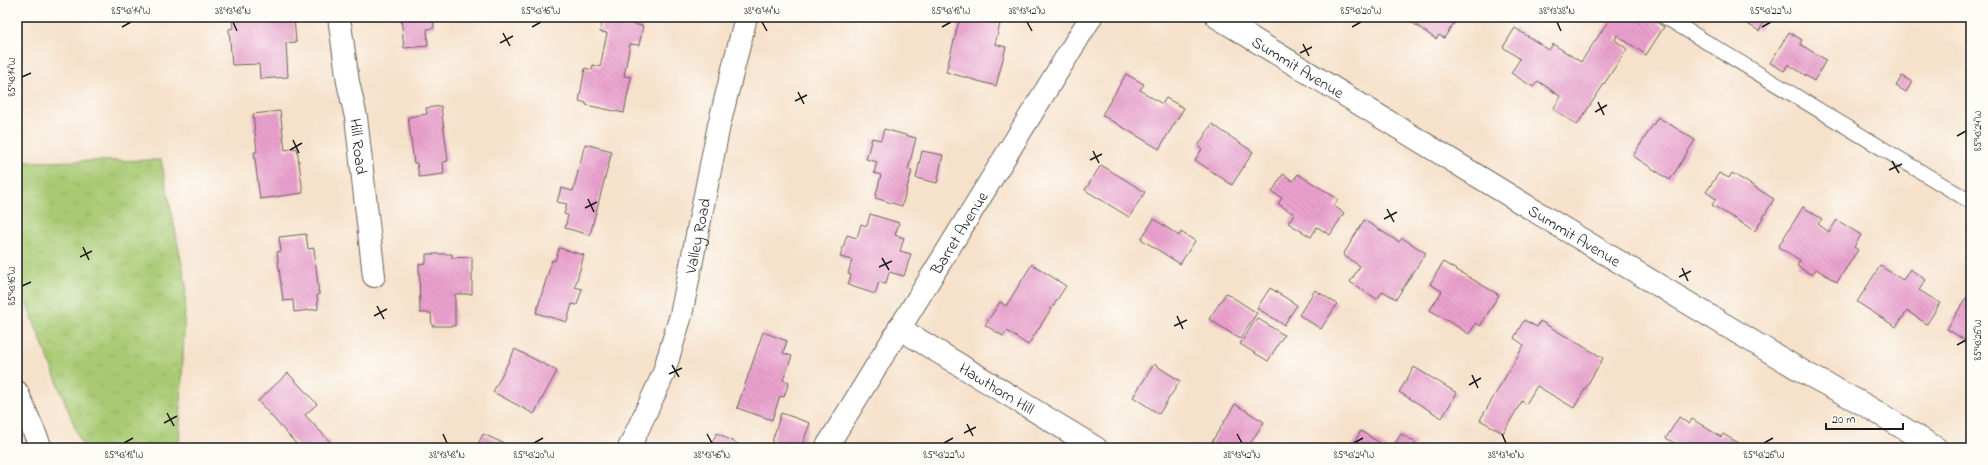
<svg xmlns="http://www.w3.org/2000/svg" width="1988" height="465" viewBox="0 0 1988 465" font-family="'Indie Flower',sans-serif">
	<defs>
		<pattern id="park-tufts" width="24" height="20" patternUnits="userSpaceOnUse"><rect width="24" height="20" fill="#a9ca73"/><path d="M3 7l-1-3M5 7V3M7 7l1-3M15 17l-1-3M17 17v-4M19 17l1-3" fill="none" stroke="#91ad63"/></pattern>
		<pattern id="building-back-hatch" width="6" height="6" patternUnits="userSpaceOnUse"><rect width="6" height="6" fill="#eaa0cd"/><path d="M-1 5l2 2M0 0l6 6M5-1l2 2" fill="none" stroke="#c889af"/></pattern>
	</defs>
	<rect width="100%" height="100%" fill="#fdfcf7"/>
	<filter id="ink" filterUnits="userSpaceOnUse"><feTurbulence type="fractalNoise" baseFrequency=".025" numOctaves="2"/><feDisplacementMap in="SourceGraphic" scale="8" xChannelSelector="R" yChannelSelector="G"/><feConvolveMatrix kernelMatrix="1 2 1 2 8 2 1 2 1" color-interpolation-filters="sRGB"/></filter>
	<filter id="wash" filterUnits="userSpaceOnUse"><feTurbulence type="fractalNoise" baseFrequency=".012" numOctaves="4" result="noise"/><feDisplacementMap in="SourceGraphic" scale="16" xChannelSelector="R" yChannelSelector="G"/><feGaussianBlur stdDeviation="0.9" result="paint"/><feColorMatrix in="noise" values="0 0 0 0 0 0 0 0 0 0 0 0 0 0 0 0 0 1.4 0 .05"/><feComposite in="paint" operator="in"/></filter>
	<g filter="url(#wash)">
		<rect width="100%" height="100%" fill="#f6e1ca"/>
		<!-- park -->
		<path fill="url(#park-tufts)" stroke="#627348" d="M161,160L186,285L179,448H83L17,279V162Z"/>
		<g id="blocks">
			<!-- building -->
			<g fill="url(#building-back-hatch)">
				<path d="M232,17L294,18L296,42L286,43L288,77L260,79L259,64L232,65L229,29L233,28Z"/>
				<path d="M401,17H433L434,28L427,29L428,46L404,48Z"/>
				<path d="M960,17H989L988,21L1000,24L995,44L1006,47L996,86L946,72Z"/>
				<path d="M1404,17H1454L1457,19L1444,38L1439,35L1436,39Z"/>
				<path d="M1611,17H1649L1664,27L1646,55L1617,35L1615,40L1627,49L1577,125L1553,109L1561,97L1538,81L1533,87L1511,73L1520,59L1503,47L1515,28L1549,50L1553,44L1581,62Z"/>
				<path d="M1736,17H1767L1759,31Z"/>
				<path d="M603,18L643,26L639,45L630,44L624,76L631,77L624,113L586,105V103L579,101L585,68L592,70L593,65L600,67L607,33L600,32Z"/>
				<path d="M1789,32L1802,40L1800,44L1826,60L1814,81L1788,64L1784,71L1770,63Z"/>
				<path d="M1126,74L1144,84L1140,90L1162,104L1166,98L1184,108L1159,149L1102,115Z"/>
				<path d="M1902,76L1912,82L1906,92L1896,86Z"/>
				<path d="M441,106L448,161L443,162L444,174L419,177L417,163H414L408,117L427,114L426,108Z"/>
				<path d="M280,111L285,150L297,148L303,193L260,199L254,152H257L253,114Z"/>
				<path d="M1658,117L1695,140L1670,180L1633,156Z"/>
				<path d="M1212,124L1253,152L1232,185L1195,160L1202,149L1198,146Z"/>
				<path d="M884,129L916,138L908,170H912L902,206L875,198L881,175L874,173L877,162L866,159L872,138L881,140Z"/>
				<path d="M585,144L612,151L590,235L565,228L568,215L564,214L567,204L557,202L561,188L573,191Z"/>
				<path d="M922,151L943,155L937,183L916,178Z"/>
				<path d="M1101,165L1145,192L1129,217L1085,190Z"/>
				<path d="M1719,173L1729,178L1732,173L1774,199L1755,231L1712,205L1716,199L1706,192Z"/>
				<path d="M1283,174L1293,181L1298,174L1338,199L1334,206L1344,213L1330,235L1317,227L1311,237L1288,223L1294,214L1278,204L1282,198L1272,192Z"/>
				<path d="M1803,207L1822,219L1818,224L1829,232L1837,220L1861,235L1854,247L1858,250L1837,282L1816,269L1812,275L1797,266L1800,260L1778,247Z"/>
				<path d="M870,214L899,223L895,235L904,238L900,251L911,254L904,276L889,272L886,284L879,282L875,294L848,285L851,275L848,274L852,260L840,257L847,235L857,238L861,224L867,226Z"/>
				<path d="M1154,219L1179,236L1181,232L1195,241L1180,264L1141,239Z"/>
				<path d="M1364,220L1399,242L1402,238L1426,253L1396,299L1383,291L1377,299L1350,282L1360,266L1343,255Z"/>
				<path d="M306,234L308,249L314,248L319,295H317L318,309L294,312L293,300L283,301L277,252L281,251L279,237Z"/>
				<path d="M559,248L584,255L575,287L582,289L577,305L572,304L567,322L536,313L552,260L555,261Z"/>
				<path d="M426,254H452V258L472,257V294H455V326H432L431,313H420L419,264L426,263Z"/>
				<path d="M1443,262L1499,295L1480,326L1476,323L1469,334L1430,310L1442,291L1430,284Z"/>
				<path d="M1032,264L1066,286L1028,345L1007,331L1003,336L985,325L1000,302L1006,306Z"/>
				<path d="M1880,266L1903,280L1910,269L1926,280L1919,290L1940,303L1927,324L1907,311L1896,327L1857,302Z"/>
				<path d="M1270,288L1297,305L1284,325L1257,308Z"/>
				<path d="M1315,290L1337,304L1321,329L1299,315Z"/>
				<path d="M1226,293L1257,313L1240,339L1209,319Z"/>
				<path d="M1966,298L1971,301V344L1947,329Z"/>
				<path d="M1257,318L1284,335L1268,361L1240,344Z"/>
				<path d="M1524,320L1537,327L1540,321L1603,358L1574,408L1537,386L1526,404L1522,401L1503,433L1480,420L1524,345L1514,338Z"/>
				<path d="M763,332L787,341L783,353L792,356L783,380L789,382L784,397L780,396L772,420L737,408Z"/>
				<path d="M515,349L557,371L534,414L493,392Z"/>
				<path d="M1154,364L1180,381L1159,414L1133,397Z"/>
				<path d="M1414,367L1457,393L1442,418L1399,392Z"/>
				<path d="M288,373L317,404L305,415L331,443L326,448H300L258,401Z"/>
				<path d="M1235,404L1264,422L1247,448H1208Z"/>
				<path d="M781,413L810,423L801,448H770Z"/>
				<path d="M1679,417L1689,424L1692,419L1721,437L1723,434L1742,445L1740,448H1673L1676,444L1666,438Z"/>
				<path d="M1361,431L1388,448H1351Z"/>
				<path d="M717,433L743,447L709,448Z"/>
				<path d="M483,434L514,448H476Z"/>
				<path d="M1401,434L1416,443L1413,448H1392Z"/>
			</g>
		</g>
	</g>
	<g filter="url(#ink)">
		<use href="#blocks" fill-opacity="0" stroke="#686159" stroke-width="1"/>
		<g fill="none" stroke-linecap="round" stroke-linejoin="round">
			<defs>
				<path id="lane" d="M1665,17L1971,202"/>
				<g id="street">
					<path id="s1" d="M339,17L348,82L356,117L374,276"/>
					<path id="s2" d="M1217,17L1571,233L1807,374L1865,405L1936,448"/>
					<path id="s3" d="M899,328L1096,448"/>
					<path id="s4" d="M629,448L663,375L681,315L719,125L746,17"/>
				</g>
				<g id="secondary">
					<path d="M17,392L41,448"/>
					<path id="s5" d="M826,448L1091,17"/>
				</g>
			</defs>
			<!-- lane casing -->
			<use href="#lane" stroke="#686159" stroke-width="16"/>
			<!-- street casing -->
			<use href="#street" stroke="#686159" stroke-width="24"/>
			<!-- secondary casing -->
			<use href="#secondary" stroke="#686159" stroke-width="24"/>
			<!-- lane -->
			<use href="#lane" stroke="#fff" stroke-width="14"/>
			<!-- street -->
			<use href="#street" stroke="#fff" stroke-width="22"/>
			<!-- secondary -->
			<use href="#secondary" stroke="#fff" stroke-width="22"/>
		</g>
	</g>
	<!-- ticks -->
	<path fill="none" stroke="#1c1c1c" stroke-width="1.5" d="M233,22L237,31M762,22L767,31M1027,22L1032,31M1557,22L1561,31M122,27L131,22M532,27L541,22M942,27L951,22M1352,27L1361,22M1762,27L1771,22M503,33L510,46M500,43L513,36M1303,44L1309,56M1300,53L1312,47M22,77L31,73M798,92L804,104M795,101L807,95M1598,102L1604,115M1595,112L1607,105M1957,136L1966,131M293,140L299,153M290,150L302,143M1093,151L1099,163M1090,160L1102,154M1892,161L1899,173M1889,170L1902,164M588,199L594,212M585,208L597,202M1387,209L1394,222M1384,219L1397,212M83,247L89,260M80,257L92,251M882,258L889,270M879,267L892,261M1682,268L1688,281M1679,277L1691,271M22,286L31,282M377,306L384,319M374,316L387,309M1177,316L1183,329M1174,326L1187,320M1957,345L1966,340M672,365L679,377M669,374L682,368M1472,375L1478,388M1469,385L1481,378M167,413L174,426M164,423L177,416M967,424L973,436M964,433L976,427M443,434L447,443M707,434L712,443M1237,434L1242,443M1502,434L1506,443M124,443L133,438M534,443L543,438M944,443L953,438M1354,443L1363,438M1764,443L1773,438"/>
	<g text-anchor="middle" stroke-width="3" stroke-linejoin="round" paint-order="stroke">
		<!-- street labels -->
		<g font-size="16" fill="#1c1c1c" stroke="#fdfcf7">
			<text dy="6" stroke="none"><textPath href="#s2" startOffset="95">Summit Avenue</textPath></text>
			<text dy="6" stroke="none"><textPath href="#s1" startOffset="131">Hill Road</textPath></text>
			<text dy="6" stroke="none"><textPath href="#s5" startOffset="253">Barret Avenue</textPath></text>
			<text dy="6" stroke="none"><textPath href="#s2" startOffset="419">Summit Avenue</textPath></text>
			<text dy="6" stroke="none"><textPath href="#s4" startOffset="224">Valley Road</textPath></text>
			<text dy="6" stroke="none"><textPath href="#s3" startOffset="115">Hawthorn Hill</textPath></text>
		</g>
	</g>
	<!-- margin -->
	<rect width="1988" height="465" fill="none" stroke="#fdfcf7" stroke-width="44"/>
	<!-- scale -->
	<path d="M1826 423v6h77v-6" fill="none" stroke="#1c1c1c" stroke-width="2"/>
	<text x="1832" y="423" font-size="12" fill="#1c1c1c" stroke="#fdfcf7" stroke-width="3" paint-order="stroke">20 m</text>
	<rect x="22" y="22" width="1944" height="421" fill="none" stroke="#1c1c1c" stroke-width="1.5"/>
	<g font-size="10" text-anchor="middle" fill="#1c1c1c">
		<text x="131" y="14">85°43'14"W</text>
		<text x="233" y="14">38°13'48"N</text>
		<text x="541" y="14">85°43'16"W</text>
		<text x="762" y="14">38°13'44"N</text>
		<text x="951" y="14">85°43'18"W</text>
		<text x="1027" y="14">38°13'42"N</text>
		<text x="1361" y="14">85°43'20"W</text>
		<text x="1557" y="14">38°13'38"N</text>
		<text x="1771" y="14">85°43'22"W</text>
		<text transform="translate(11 77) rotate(-90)" y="4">85°43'14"W</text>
		<text transform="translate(1977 131) rotate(-90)" y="4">85°43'24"W</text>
		<text transform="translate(11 286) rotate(-90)" y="4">85°43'16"W</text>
		<text transform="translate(1977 340) rotate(-90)" y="4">85°43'26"W</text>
		<text x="124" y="458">85°43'18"W</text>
		<text x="447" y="458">38°13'48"N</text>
		<text x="534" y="458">85°43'20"W</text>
		<text x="712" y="458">38°13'46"N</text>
		<text x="944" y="458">85°43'22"W</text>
		<text x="1242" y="458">38°13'42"N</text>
		<text x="1354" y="458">85°43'24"W</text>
		<text x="1506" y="458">38°13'40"N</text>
		<text x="1764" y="458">85°43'26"W</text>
	</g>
</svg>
